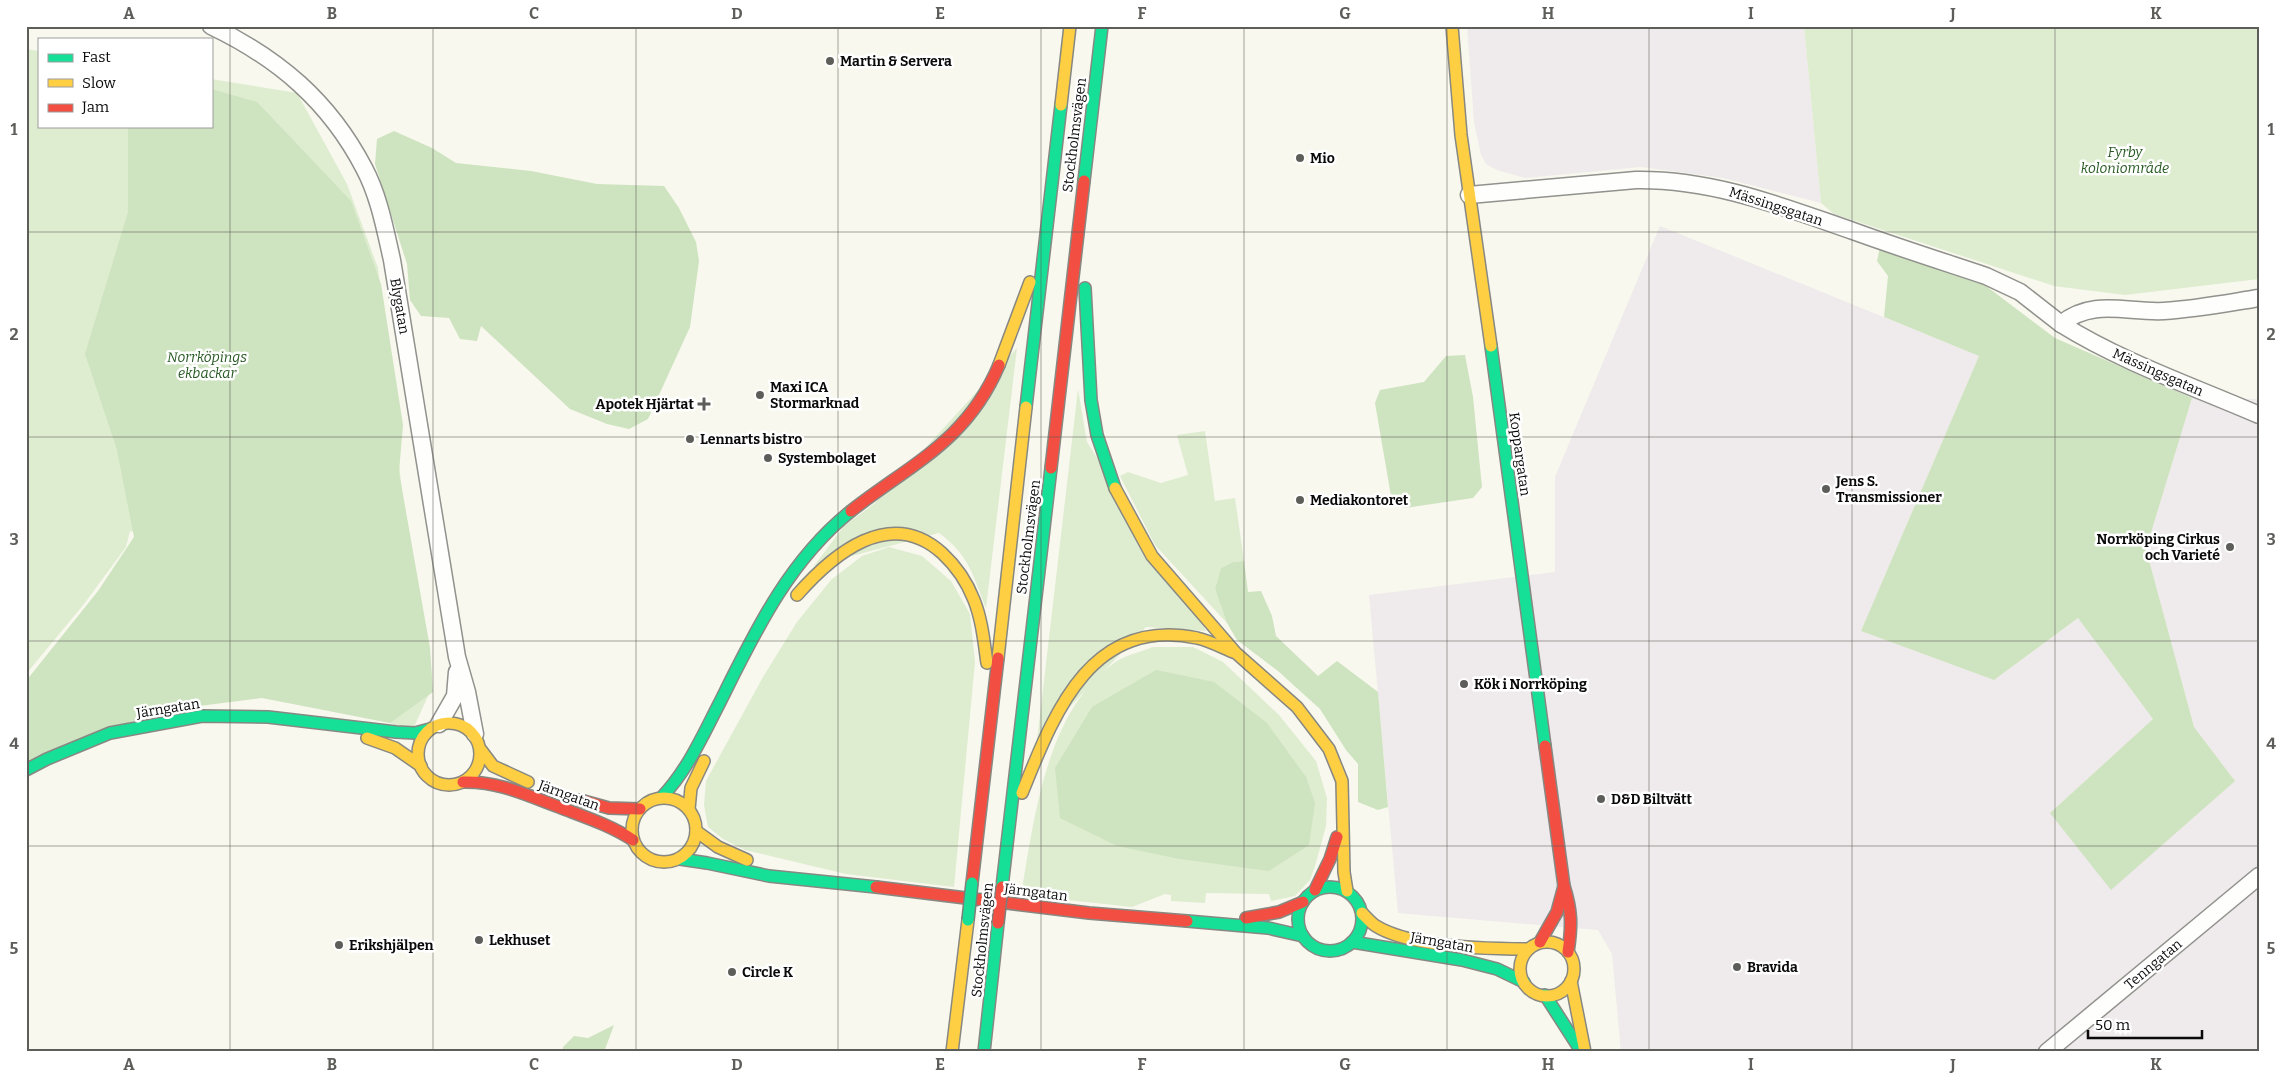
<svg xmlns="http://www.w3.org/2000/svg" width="2285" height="1078" viewBox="0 0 2285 1078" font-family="Bitter,serif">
	<rect width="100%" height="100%" fill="#f8f8ee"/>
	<!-- industrial -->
	<g fill="#efeaeb">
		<path d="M1467,26H1804L1821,203L1723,178L1641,167L1525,178L1497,170L1486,164L1481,155L1474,122Z"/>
		<path d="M1660,226L1979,356L1861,631L1994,680L2078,618L2153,719L2050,813L2235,781L2194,727L2146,549L2192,398L2259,399V1052H1621L1612,954L1598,930L1398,913L1369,595L1555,572V477Z"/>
	</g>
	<!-- green -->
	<g fill="#deecd0">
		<path d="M1804,26H2259V279L2125,295L2054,286L1834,214L1821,203Z"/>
		<path d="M26,49L39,51V126H211V79L297,93L347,184L378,268L414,603L429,694L413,729L291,698L26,692L144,535L130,531L126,547L84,604L26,674Z"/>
		<path d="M1017,348L986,608C973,575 969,555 939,533L814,566L844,526L874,504Z"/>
		<path d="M1078,389L1087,442L1206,631L1146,627L1037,741Z"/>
		<path d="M1205,431L1215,501L1235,498L1244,561L1233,562L1221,568L1215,589L1227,623L1155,545L1120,476L1128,472L1161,483L1188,475L1177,435Z"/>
		<path d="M889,547L922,556L951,581L970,614L975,662L954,887L846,874L745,850L723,839L708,827L704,805L706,781L763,677L797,622L831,580L862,556Z"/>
		<path d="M1153,647H1193L1223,662L1279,715L1316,761L1327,798L1326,826L1315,866L1310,880L1295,896L1271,901L1269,894L1206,893L1205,903L1171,901V895L1165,894L1132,907L1021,895C1034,819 1046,711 1114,663C1125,655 1141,652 1153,647Z"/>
	</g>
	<!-- forest -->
	<g fill="#cee3bf">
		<path d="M211,89L257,102L351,201L381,284L403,425L399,472L430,648L433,692L390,723L262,698L160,711L26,762V681L98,591L134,537L117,450L85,354L128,212V126H211Z"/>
		<path d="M394,131L432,148L456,163L531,171L597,184L664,186L679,208L696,242L699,261L690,327L648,419L629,429L607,424L570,409L481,326L477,341L460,339L449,318L421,316L410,300L407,264L375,164L377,139Z"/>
		<path d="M1880,247L1978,280L2055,338L2192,398L2146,549L2194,727L2235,781L2111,890L2050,813L2153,719L2078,618L1994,680L1861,631L1979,356L1884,317L1888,276L1877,261Z"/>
		<path d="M1465,355L1473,397L1482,487L1473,498L1405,508L1392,502L1375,403L1380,390L1424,382L1446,356Z"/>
		<path d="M1244,561L1248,592L1261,591L1272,616L1276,636L1318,676L1337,661L1378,692L1388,807L1378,810L1358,802V764L1346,750L1320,709L1278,671L1237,640L1227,623L1215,589L1221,568L1233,562Z"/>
		<path d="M1156,670L1214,682L1267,723L1306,777L1315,803L1309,845L1269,871L1180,859L1117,846L1060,818L1055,768L1092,707Z"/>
		<path d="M614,1025L604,1052H563V1047L574,1036L588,1038Z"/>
	</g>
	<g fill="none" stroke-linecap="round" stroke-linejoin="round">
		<defs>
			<g id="street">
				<path d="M211,26C278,58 329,101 364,168C379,196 385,229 392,260L457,657L467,692L475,734"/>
				<path d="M1469,195L1636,180C1713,179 1781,206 1853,231C1897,247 1941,261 1986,276L2020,292L2061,324C2093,298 2127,313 2164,311C2196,309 2227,303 2259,298"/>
				<path d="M2061,324C2122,362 2192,386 2259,415"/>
				<path d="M439,724L455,696L457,672"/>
				<path d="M2047,1052L2259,876"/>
			</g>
			<g id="fast">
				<path d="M1084,181L1102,26"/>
				<path d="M1085,288L1091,400L1097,435L1115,488"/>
				<path d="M1491,346L1545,746"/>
				<path d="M1026,407L1061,105"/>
				<path d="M26,770L47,759L110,733L202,716L268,717L396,732L415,733L430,729"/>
				<path d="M661,798C687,771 702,737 719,704C754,634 788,561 851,511"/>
				<path d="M680,859L707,863L769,876L876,887"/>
				<path d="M1002,887L1051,468"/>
				<circle cx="1330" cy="919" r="32"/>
				<path d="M1187,921L1268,928L1303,936"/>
				<path d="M1352,942L1462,960L1497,969L1524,982"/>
				<path d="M1545,995L1581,1051"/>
				<path d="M984,1052L998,923"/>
			</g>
			<g id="slow">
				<path d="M1452,26L1461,135L1491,346"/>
				<path d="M1061,105L1070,26"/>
				<path d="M999,365L1030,282"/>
				<path d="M1115,488L1152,556L1236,653L1297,707L1329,749L1342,781L1344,872L1347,891"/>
				<path d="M797,595C833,554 890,506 942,553C956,566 967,582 974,600C982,620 984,642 987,663"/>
				<path d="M998,658L1026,407"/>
				<circle cx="449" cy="754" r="31"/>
				<path d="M367,738L395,748L421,766"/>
				<path d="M481,750L493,766L528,782"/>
				<path d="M1022,793C1054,714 1090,616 1197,638C1210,641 1221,647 1233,652"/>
				<circle cx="664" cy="830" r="32"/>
				<path d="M689,809L691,788L704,761"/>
				<path d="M696,831L718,847L747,860"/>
				<path d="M1362,913C1366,917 1371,923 1376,926C1410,947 1488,949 1528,949"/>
				<circle cx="1547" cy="969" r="27"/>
				<path d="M1571,981L1585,1052"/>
				<path d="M952,1052L968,920"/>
			</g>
			<g id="jam">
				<path d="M1051,468L1084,181"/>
				<path d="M851,511C911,464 967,441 999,365"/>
				<path d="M1545,746L1564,886C1572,911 1572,926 1568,952"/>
				<path d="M463,782C498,781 527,795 559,807C585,817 610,825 633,840"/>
				<path d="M580,800L609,808L640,809"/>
				<path d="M972,883L998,658"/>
				<path d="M876,887L1089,913L1187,921"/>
				<path d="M1315,890L1330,859L1337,837"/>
				<path d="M1246,918L1279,912L1303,902"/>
				<path d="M1540,942L1557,912L1564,886"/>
			</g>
		</defs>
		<!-- street casing -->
		<use href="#street" stroke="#91918d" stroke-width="19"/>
		<!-- fast casing -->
		<use href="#fast" stroke="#888883" stroke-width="14"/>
		<!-- slow casing -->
		<use href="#slow" stroke="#888883" stroke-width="14"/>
		<!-- jam casing -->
		<use href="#jam" stroke="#888883" stroke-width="14"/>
		<!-- street -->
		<use href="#street" stroke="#fefefc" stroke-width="16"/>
		<!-- fast -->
		<use href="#fast" stroke="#16e098" stroke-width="11"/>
		<!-- slow -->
		<use href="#slow" stroke="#ffcf43" stroke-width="11"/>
		<!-- jam -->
		<use href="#jam" stroke="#f24e42" stroke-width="11"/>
		<defs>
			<path id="fast-bridge" d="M968,920L972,883"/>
			<path id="jam-bridge" d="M998,923L1002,887"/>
		</defs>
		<!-- fast-bridge casing -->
		<use href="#fast-bridge" stroke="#7e7e7a" stroke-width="14" stroke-linecap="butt"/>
		<!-- jam-bridge casing -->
		<use href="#jam-bridge" stroke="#7e7e7a" stroke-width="14" stroke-linecap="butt"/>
		<!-- fast-bridge -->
		<use href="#fast-bridge" stroke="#16e098" stroke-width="11"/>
		<!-- jam-bridge -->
		<use href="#jam-bridge" stroke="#f24e42" stroke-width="11"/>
	</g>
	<!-- grid -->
	<path fill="none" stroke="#5d5d5a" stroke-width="1" stroke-opacity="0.55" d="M230,26V1052M433,26V1052M636,26V1052M838,26V1052M1041,26V1052M1244,26V1052M1447,26V1052M1649,26V1052M1852,26V1052M2055,26V1052M26,232H2259M26,437H2259M26,641H2259M26,846H2259"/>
	<!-- markers -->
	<g fill="#5d5d5a" stroke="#fff" stroke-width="2">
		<circle cx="830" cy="61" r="5"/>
		<circle cx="1300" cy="158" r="5"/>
		<circle cx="760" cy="395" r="5"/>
		<path d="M701.5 396.5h5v5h5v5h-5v5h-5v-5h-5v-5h5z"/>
		<circle cx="690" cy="439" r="5"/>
		<circle cx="768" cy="458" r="5"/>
		<circle cx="1826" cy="489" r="5"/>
		<circle cx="1300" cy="500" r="5"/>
		<circle cx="2230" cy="547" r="5"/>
		<circle cx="1464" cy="684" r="5"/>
		<circle cx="1601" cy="799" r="5"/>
		<circle cx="479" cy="940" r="5"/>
		<circle cx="339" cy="945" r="5"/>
		<circle cx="1737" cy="967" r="5"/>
		<circle cx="732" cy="972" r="5"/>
	</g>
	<g text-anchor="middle" stroke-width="5" stroke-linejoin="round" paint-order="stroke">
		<!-- poi labels -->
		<g font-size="14" font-weight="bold" fill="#0a0a0a" stroke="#fff" text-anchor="start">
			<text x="840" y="66">Martin &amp; Servera</text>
			<text x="1310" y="163">Mio</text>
			<text x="770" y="392">Maxi ICA<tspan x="770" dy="16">Stormarknad</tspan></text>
			<text x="694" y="409" text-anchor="end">Apotek Hjärtat</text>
			<text x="700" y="444">Lennarts bistro</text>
			<text x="778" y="463">Systembolaget</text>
			<text x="1836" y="486">Jens S.<tspan x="1836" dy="16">Transmissioner</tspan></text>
			<text x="1310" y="505">Mediakontoret</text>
			<text x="2220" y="544" text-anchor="end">Norrköping Cirkus<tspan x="2220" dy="16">och Varieté</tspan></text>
			<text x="1474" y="689">Kök i Norrköping</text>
			<text x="1611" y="804">D&amp;D Biltvätt</text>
			<text x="489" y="945">Lekhuset</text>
			<text x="349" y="950">Erikshjälpen</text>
			<text x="1747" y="972">Bravida</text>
			<text x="742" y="977">Circle K</text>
		</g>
		<!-- street labels -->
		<g font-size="14" fill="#0a0a0a" stroke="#fff">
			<text transform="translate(1074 135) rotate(-83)" y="5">Stockholmsvägen</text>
			<text transform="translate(1776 206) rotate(18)" y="5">Mässingsgatan</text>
			<text transform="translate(400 306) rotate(80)" y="5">Blygatan</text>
			<text transform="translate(2158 372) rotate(24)" y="5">Mässingsgatan</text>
			<text transform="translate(1520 454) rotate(82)" y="5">Koppargatan</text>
			<text transform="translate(1028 537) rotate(-83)" y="5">Stockholmsvägen</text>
			<text transform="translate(168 708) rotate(-9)" y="5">Järngatan</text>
			<text transform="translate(569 795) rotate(20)" y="5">Järngatan</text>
			<text transform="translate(1036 892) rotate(7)" y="5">Järngatan</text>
			<text transform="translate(982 940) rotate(-84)" y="5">Stockholmsvägen</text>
			<text transform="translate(1442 942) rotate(10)" y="5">Järngatan</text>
			<text transform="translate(2153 964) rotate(-40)" y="5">Tenngatan</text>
		</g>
		<!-- park labels -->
		<g font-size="14" font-style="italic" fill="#275922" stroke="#fff">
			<text x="2125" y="157">Fyrby<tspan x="2125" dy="16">koloniområde</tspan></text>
			<text x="207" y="362">Norrköpings<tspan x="207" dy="16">ekbackar</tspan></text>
		</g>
	</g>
	<!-- border -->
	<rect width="2285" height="1078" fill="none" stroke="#ffffff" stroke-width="55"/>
	<!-- legend -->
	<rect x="38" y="38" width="175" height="90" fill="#ffffff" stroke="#9d9d9d"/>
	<rect x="48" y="54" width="25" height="8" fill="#16e098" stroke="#9d9d9d"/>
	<text x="82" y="62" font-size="15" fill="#0a0a0a">Fast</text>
	<rect x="48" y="79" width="25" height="8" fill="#ffcf43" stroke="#9d9d9d"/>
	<text x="82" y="88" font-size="15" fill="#0a0a0a">Slow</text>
	<rect x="48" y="104" width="25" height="8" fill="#f24e42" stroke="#9d9d9d"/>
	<text x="82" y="112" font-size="15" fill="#0a0a0a">Jam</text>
	<!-- scale -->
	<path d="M2088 1030v8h114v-8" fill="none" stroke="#0a0a0a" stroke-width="2.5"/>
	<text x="2095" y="1030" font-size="15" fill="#0a0a0a" stroke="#ffffff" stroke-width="4" paint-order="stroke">50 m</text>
	<rect x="28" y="28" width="2230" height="1022" fill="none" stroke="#5d5d5a" stroke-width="2"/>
	<g font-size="16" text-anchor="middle" font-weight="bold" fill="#5d5d5a">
		<text x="129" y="19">A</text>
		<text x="332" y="19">B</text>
		<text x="534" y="19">C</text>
		<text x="737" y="19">D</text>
		<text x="940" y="19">E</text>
		<text x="1142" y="19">F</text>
		<text x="1345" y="19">G</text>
		<text x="1548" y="19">H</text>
		<text x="1751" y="19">I</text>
		<text x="1953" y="19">J</text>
		<text x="2156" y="19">K</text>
		<text x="14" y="135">1</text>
		<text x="2271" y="135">1</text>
		<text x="14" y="340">2</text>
		<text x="2271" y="340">2</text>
		<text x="14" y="545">3</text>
		<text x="2271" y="545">3</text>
		<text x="14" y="749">4</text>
		<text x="2271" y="749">4</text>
		<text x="14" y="954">5</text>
		<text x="2271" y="954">5</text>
		<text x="129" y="1070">A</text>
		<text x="332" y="1070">B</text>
		<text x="534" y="1070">C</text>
		<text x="737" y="1070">D</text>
		<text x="940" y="1070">E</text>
		<text x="1142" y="1070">F</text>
		<text x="1345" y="1070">G</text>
		<text x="1548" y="1070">H</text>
		<text x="1751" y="1070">I</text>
		<text x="1953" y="1070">J</text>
		<text x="2156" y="1070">K</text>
	</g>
</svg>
